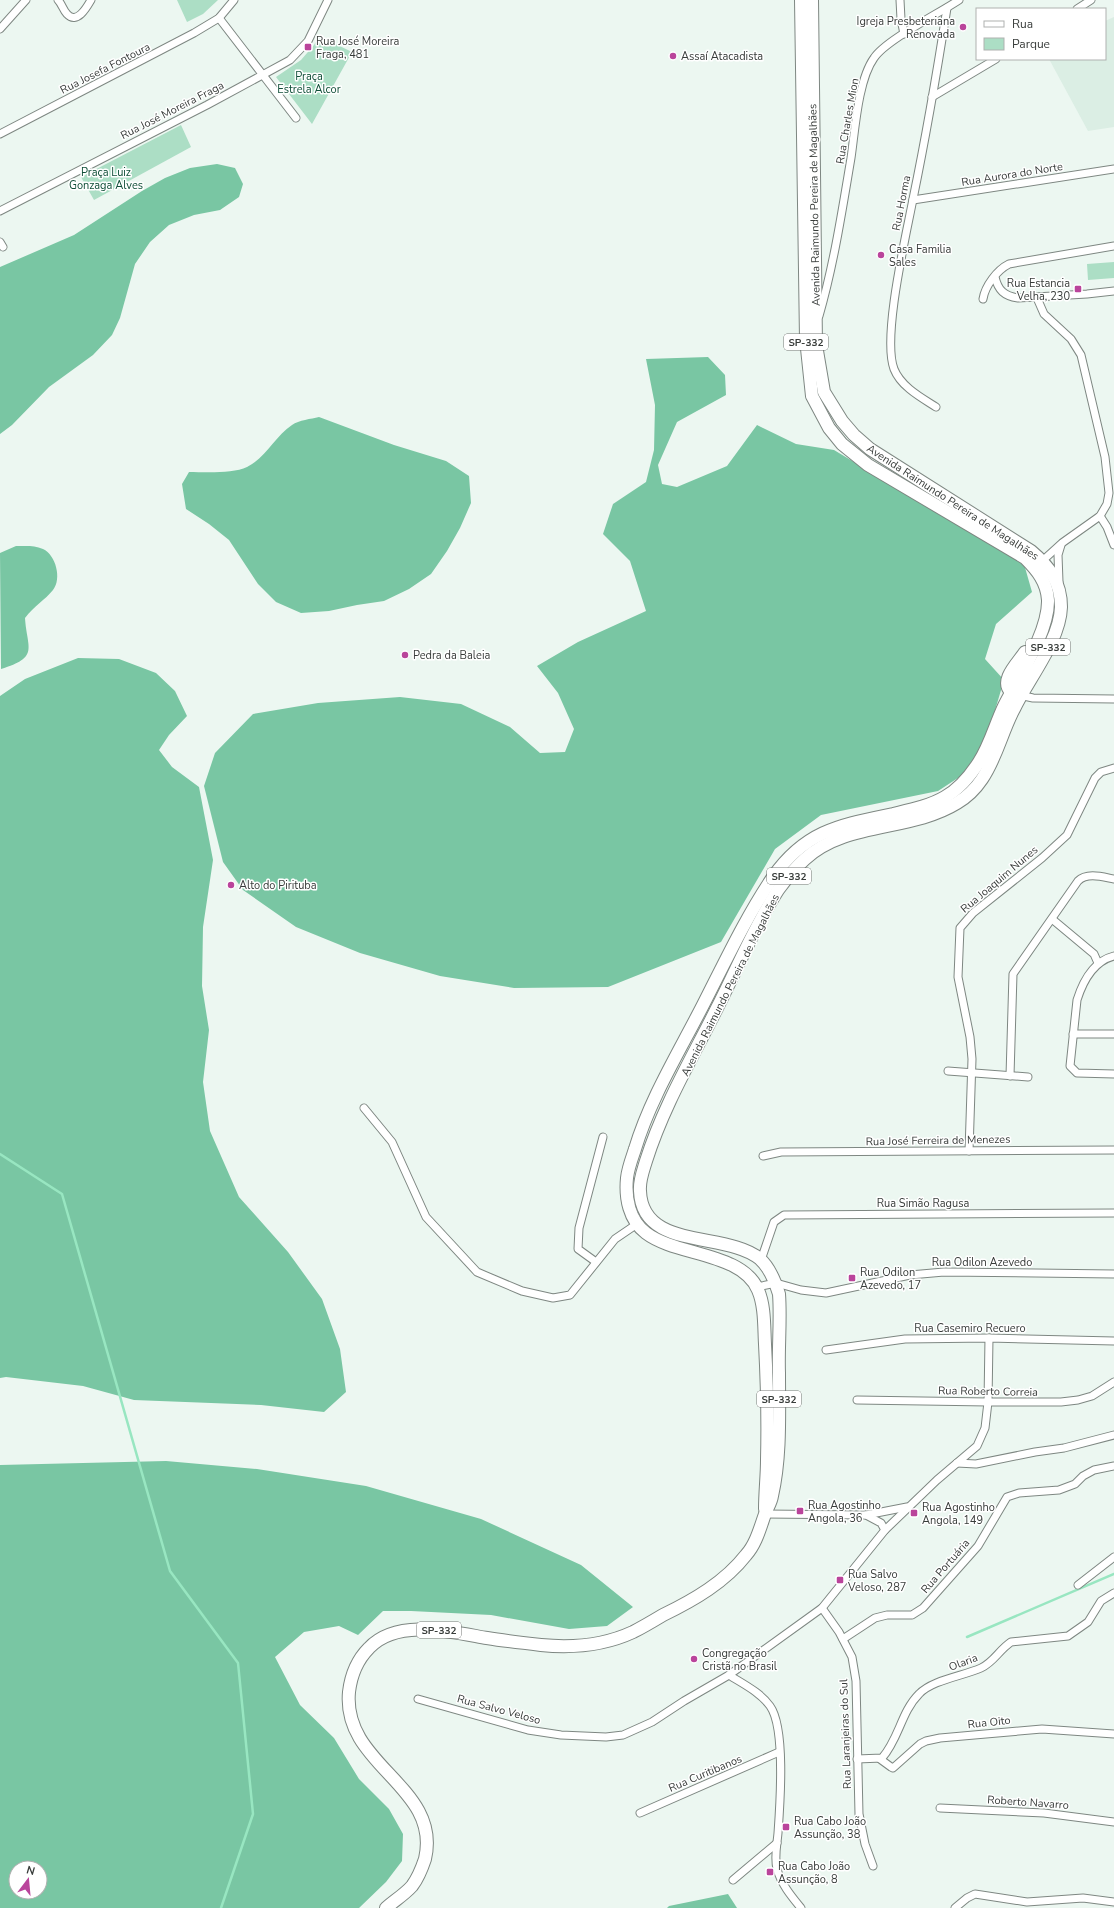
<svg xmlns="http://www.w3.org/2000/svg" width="1114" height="1908" viewBox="0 0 1114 1908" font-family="'Nunito Sans',sans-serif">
	<rect width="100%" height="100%" fill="#ecf7f1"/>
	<!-- built -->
	<path fill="#dbeee4" d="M1114,17V127L1088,131L1049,59H1105V21Z"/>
	<!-- green -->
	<g fill="#acdec5">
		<path d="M177,0H218L203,14L187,22Z"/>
		<path d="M319,36L352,52L312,124L276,77L301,60L314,45Z"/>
		<path d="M181,125L191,147L94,200L81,177Z"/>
		<path d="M1114,262V278L1088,280L1087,264Z"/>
	</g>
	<!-- forest -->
	<g fill="#79c6a3" fill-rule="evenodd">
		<path d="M217,164L235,168L243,184L239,197L220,210L194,215L169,225L150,242L135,264L120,318L112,335L93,355L49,387L12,425L0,434V267L74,235L142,191L165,178L190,168Z"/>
		<path d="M708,357L725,375L726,395L677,422L658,465L662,484L677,487L727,466L757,425L796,444L834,450L1024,564L1032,592L996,624L985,659L1004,680L988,734L976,756L961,776L938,791L821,815L775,849L721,942L608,987L514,988L440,976L360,953L296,927L243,890L223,862L204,786L215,753L253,714L318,703L400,697L461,704L510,727L540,753L565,752L574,729L558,693L537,666L578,642L646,611L630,561L603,534L613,504L646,482L654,450L655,405L646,359Z"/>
		<path d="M319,417L394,445L446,461L469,476L471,503L460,528L447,551L431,574L409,589L384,601L357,605L329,611L301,613L276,602L258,584L229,540L209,524L186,509L182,484L189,472C204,472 233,474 247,467C266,458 275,436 292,425C299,420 311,419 319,417Z"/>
		<path d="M16,546C26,546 34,545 43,549C56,555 62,579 53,590C45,600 34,606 25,618C27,649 40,657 1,669L0,553Z"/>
		<path d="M78,658L119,659L156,673L175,691L187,716L169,735L159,750L172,767L199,787L213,860L203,927L202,986L209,1030L203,1082L210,1131L239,1197L288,1252L322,1299L340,1349L346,1392L324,1412L261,1405L134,1400L83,1386L6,1377L0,1378V696L25,679Z"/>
		<path d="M166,1461L257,1469L366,1486L481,1519L581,1565L633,1607L607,1626L569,1629L491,1615L411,1611H383L358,1635L339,1626L304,1632L275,1657L300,1705L334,1738L359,1779L389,1809L403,1834L402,1861L386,1882L359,1908H0V1465ZM16,1868H40V1892H16Z"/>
		<path d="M728,1894L737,1908H667L669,1906Z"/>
	</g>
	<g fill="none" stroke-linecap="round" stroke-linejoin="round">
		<!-- stream -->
		<g stroke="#98e6c1" stroke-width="2.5">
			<path d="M0,1154L62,1194L170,1571L238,1663L253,1814L221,1908"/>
			<path d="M967,1637L1114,1574"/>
		</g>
		<defs>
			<g id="minor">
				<path d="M58,0C62,4 63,10 67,14C77,25 87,7 91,0"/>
				<path d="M900,0L901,19L904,34"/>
				<path d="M1077,9L1091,0"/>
				<path d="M219,18L296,118"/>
				<path d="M0,29L26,0"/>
				<path d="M932,97L996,59"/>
				<path d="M0,134L194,33L219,18L234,0"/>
				<path d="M913,200L1114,169"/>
				<path d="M0,211L207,105L290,60L308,41L328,0"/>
				<path d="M0,242L3,247"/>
				<path d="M995,277C998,290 1004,296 1018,298L1087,294L1114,291"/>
				<path d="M1037,298L1044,314L1071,339L1081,355L1105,457L1109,493L1107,504L1100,516L1062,543L1040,563"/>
				<path d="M983,299C985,286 997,270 1009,264L1114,246"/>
				<path d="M819,316C834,264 842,211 851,158C855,131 858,80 874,58C886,40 938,14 959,0"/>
				<path d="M936,407C922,398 901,387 894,369C882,337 906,236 913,199C926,136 937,72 947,8"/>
				<path d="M1100,516L1107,527L1114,545"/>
				<path d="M1059,582L1058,555L1061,545"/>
				<path d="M1019,695L1033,698L1114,699"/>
				<path d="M1052,919L1094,954L1098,963"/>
				<path d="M1114,956C1094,961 1083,981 1077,1000L1070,1066L1077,1073L1114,1074"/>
				<path d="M1073,1034H1114"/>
				<path d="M948,1071L1028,1077"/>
				<path d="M1010,1076L1013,974L1078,881C1087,872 1103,877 1114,879"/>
				<path d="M364,1108L392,1142L426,1217L477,1272L522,1291L553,1298L570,1295L615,1239L637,1224"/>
				<path d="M969,1151L972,1059L970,1037L958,977L960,928L973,913L1042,858L1067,835L1095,778L1101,772L1114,768"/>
				<path d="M763,1156L781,1152L1114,1150"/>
				<path d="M761,1260L774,1222L784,1215L1114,1213"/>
				<path d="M596,1262L578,1249L579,1228L603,1137"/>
				<path d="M757,1287L776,1283L801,1290L826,1293L910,1275L944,1272L1114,1274"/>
				<path d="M826,1350L905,1339L989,1338L1114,1341"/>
				<path d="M857,1400L988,1402H1061L1078,1400L1092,1396L1114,1382"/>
				<path d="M957,1463L976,1464L1035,1452L1064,1448L1114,1435"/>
				<path d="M765,1514L866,1515L881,1523L885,1530"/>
				<path d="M866,1515L907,1507"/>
				<path d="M1078,1585L1114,1557"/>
				<path d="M822,1608L839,1632L852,1657L856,1681L859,1814L865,1844L873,1866"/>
				<path d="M843,1639L875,1618L887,1615H912L923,1608L978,1546L1007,1497L1019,1493L1059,1490L1075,1484L1083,1476L1094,1470L1114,1466"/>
				<path d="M729,1675C743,1684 760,1692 770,1706C786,1728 780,1805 778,1833C777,1845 774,1857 777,1869C781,1884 792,1897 801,1908"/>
				<path d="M418,1699L528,1730L561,1735L606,1737L623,1735L652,1722L684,1701L729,1675L822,1608L885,1530L937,1480L977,1446L985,1428L988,1402L989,1338"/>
				<path d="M857,1759L882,1758C899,1739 901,1712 919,1694C932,1680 963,1676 981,1668C994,1662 999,1650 1011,1642L1068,1636L1088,1622L1101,1601L1114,1593"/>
				<path d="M880,1759L891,1767L893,1768L920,1744L926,1741L940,1738L1042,1729L1114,1734"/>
				<path d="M940,1808L1044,1813L1114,1822"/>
				<path d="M640,1813L779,1752"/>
				<path d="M733,1880L777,1843"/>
				<path d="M955,1908L967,1898L975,1894L1027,1902L1083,1898L1114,1902"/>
			</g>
			<g id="primary">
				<path d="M1011,692C999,680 1018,663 1025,652"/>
				<path d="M765,1509C765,1492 767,1476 767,1460C768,1421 767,1382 765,1344C764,1327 765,1306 758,1290C742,1252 676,1256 646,1233C629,1220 625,1198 627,1178C628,1168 632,1158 635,1149C650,1099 679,1052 703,1005C725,962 746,917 773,877C806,830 841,825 893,814C910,810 930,806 945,797C959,789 970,776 979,762C990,745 995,725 1004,706C1018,678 1049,632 1048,600C1047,582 1037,570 1025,558L868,465L842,444L829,428L812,396L806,339L801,0"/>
				<path d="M386,1908C394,1901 405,1894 412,1886C418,1878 422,1868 425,1859C442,1786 342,1766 349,1692C351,1675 357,1660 369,1648C397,1618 452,1632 487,1638C505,1641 523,1643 541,1645C571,1648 605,1645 633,1632C643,1627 653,1621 663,1615C694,1600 725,1582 746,1555C756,1544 760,1528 765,1514C767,1508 771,1503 772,1496C781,1456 779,1414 779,1373C778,1347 781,1320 779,1294C775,1281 770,1268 760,1259C727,1231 642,1251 640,1191C639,1181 643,1171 646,1161C663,1107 692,1058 717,1008C737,969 754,927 778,890C786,879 795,868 805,859C846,821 910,832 957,803C967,797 976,788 982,779C997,757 1002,731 1014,709C1028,679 1060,641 1061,607C1061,582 1049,566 1031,551L870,449L854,435L842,421L824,392L816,345L812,0"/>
			</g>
		</defs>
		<!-- minor casing -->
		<use href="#minor" stroke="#7e8782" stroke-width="9"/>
		<!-- primary casing -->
		<use href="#primary" stroke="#7e8782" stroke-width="14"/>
		<!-- minor -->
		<use href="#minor" stroke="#fff" stroke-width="7"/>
		<!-- primary -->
		<use href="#primary" stroke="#fff" stroke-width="12"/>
	</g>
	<!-- markers -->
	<g fill="#ba449b" stroke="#fff" stroke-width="1.5">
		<circle cx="963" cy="27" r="4"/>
		<rect x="304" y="43" width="8" height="8" rx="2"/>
		<circle cx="673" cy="56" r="4"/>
		<circle cx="881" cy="255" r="4"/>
		<rect x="1074" y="285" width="8" height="8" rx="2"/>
		<circle cx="405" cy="655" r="4"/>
		<circle cx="231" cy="885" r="4"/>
		<rect x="848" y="1274" width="8" height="8" rx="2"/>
		<rect x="796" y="1507" width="8" height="8" rx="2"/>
		<rect x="910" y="1509" width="8" height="8" rx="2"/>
		<rect x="836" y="1576" width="8" height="8" rx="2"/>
		<circle cx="694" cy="1659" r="4"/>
		<rect x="782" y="1823" width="8" height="8" rx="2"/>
		<rect x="766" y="1868" width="8" height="8" rx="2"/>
	</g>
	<g text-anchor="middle" stroke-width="3" stroke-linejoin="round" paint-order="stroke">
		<!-- shield labels -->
		<g fill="#fff" stroke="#747675" stroke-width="1">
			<rect x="784" y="334" width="44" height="16" rx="3"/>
			<rect x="1026" y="639" width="44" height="16" rx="3"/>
			<rect x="767" y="868" width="44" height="16" rx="3"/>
			<rect x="757" y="1391" width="44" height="16" rx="3"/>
			<rect x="417" y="1622" width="44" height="16" rx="3"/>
		</g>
		<g font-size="10" font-weight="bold" fill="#383c3a">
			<text x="806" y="346">SP-332</text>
			<text x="1048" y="651">SP-332</text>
			<text x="789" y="880">SP-332</text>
			<text x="779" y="1403">SP-332</text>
			<text x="439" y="1634">SP-332</text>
		</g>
		<!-- poi labels -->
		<g font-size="11" fill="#383c3a" stroke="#fff" text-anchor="start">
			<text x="955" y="25" text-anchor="end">Igreja Presbeteriana<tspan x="955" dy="13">Renovada</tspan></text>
			<text x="316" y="45">Rua José Moreira<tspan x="316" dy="13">Fraga, 481</tspan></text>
			<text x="681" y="60">Assaí Atacadista</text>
			<text x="889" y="253">Casa Familia<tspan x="889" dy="13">Sales</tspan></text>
			<text x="1070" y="287" text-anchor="end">Rua Estancia<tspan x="1070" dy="13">Velha, 230</tspan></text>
			<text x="413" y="659">Pedra da Baleia</text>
			<text x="239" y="889">Alto do Pirituba</text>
			<text x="860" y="1276">Rua Odilon<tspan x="860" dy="13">Azevedo, 17</tspan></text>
			<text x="808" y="1509">Rua Agostinho<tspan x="808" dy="13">Angola, 36</tspan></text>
			<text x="922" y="1511">Rua Agostinho<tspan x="922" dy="13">Angola, 149</tspan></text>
			<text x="848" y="1578">Rua Salvo<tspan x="848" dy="13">Veloso, 287</tspan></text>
			<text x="702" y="1657">Congregação<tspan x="702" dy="13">Cristã no Brasil</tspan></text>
			<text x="794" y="1825">Rua Cabo João<tspan x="794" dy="13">Assunção, 38</tspan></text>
			<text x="778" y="1870">Rua Cabo João<tspan x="778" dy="13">Assunção, 8</tspan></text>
		</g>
		<!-- street labels -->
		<g font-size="11" fill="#383c3a" stroke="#fff">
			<text transform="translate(105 68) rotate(-27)" y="4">Rua Josefa Fontoura</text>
			<text transform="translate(172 110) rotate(-27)" y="4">Rua José Moreira Fraga</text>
			<text transform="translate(847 121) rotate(-80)" y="4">Rua Charles Mion</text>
			<text transform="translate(1012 174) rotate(-9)" y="4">Rua Aurora do Norte</text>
			<text transform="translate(901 203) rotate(-79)" y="4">Rua Horma</text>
			<text transform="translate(814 205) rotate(-91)" y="4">Avenida Raimundo Pereira de Magalhães</text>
			<text transform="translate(953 502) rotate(33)" y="4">Avenida Raimundo Pereira de Magalhães</text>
			<text transform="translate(999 879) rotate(-40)" y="4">Rua Joaquim Nunes</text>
			<text transform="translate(730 985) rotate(-63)" y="4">Avenida Raimundo Pereira de Magalhães</text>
			<text transform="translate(938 1140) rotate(-1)" y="4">Rua José Ferreira de Menezes</text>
			<text x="923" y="1207">Rua Simão Ragusa</text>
			<text x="982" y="1266">Rua Odilon Azevedo</text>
			<text x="970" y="1332">Rua Casemiro Recuero</text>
			<text transform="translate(988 1391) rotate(1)" y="4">Rua Roberto Correia</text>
			<text transform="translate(945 1566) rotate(-49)" y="4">Rua Portuária</text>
			<text transform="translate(963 1662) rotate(-21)" y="4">Olaria</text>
			<text transform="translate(499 1709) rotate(15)" y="4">Rua Salvo Veloso</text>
			<text transform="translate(989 1722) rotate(-6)" y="4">Rua Oito</text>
			<text transform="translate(845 1734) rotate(-92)" y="4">Rua Laranjeiras do Sul</text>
			<text transform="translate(705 1773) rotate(-23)" y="4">Rua Curitibanos</text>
			<text transform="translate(1028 1802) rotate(4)" y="4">Roberto Navarro</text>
		</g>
		<!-- park labels -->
		<g font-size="11" fill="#0f4e37" stroke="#fff">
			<text x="309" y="80">Praça<tspan x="309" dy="13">Estrela Alcor</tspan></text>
			<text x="106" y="176">Praça Luiz<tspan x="106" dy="13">Gonzaga Alves</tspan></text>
		</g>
	</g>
	<!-- legend -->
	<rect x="976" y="8" width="130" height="52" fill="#ffffff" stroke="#afb1b0"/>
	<rect x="984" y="21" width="20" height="6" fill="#ffffff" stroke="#afb1b0"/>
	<text x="1012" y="28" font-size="12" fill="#383c3a">Rua</text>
	<rect x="984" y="38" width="20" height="12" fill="#acdec5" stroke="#afb1b0"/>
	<text x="1012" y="48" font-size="12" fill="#383c3a">Parque</text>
	<!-- north arrow -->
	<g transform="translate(28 1880) rotate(16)"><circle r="19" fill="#ffffff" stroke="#afb1b0"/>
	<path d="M0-3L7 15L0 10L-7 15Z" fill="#ba449b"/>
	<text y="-6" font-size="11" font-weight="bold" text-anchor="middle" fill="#383c3a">N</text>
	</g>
</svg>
